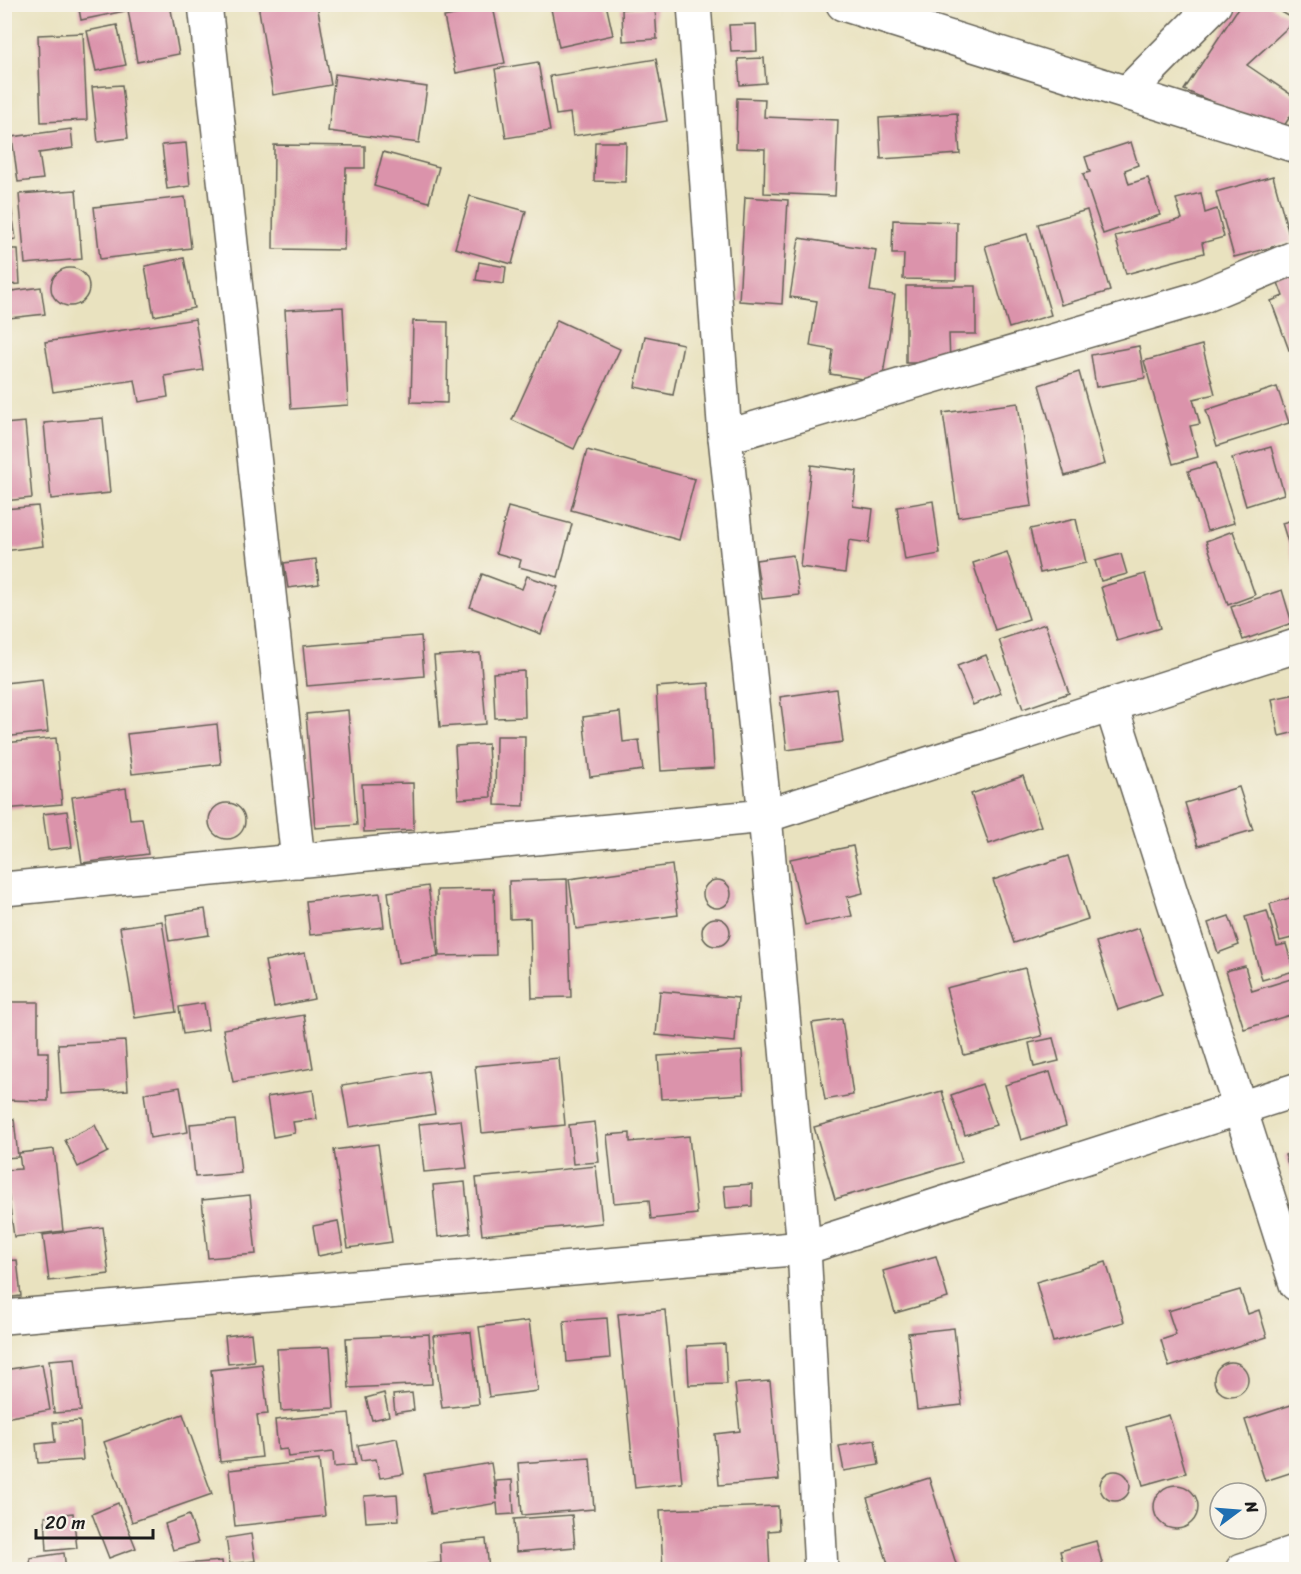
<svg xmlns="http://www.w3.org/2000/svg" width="1301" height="1574" viewBox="0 0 1301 1574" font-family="Sriracha,sans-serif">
	<rect width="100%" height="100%" fill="#f7f3e8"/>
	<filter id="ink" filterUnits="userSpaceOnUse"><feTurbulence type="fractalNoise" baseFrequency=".0167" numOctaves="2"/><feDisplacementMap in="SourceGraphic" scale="12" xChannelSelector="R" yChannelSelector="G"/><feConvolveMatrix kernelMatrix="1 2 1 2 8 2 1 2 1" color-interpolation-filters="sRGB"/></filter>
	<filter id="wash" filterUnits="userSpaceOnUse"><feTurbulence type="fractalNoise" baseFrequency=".008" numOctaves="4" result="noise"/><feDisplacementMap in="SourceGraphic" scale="24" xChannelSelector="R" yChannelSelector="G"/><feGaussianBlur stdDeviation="1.35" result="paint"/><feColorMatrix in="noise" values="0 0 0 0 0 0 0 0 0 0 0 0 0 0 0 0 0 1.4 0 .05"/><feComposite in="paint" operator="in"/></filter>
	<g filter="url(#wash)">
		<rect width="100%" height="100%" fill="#e9e2bf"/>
		<g id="blocks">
			<!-- building -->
			<g fill="#db93ab">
				<path d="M78,4H123L125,11L81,20Z"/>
				<path d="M127,4H170L179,54L137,62Z"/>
				<path d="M258,4H317L331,85L273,95Z"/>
				<path d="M550,4H606L613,35L559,47Z"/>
				<path d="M1241,4H1267L1296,20L1247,65L1296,98V107L1281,131L1184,90Z"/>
				<path d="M493,7L505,63L456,73L444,17Z"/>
				<path d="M655,7L657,39L623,41L622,9Z"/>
				<path d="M756,24L757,51L731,52L729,25Z"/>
				<path d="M117,25L126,65L96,71L87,31Z"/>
				<path d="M83,33L87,120L41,122L38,35Z"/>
				<path d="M764,58L766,83L740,85L738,59Z"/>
				<path d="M656,59L667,121L573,136L570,113L556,115L550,76Z"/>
				<path d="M538,62L550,131L506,138L495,69Z"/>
				<path d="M335,74L427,87L419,143L328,131Z"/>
				<path d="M122,85L128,138L98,142L92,87Z"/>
				<path d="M737,98L765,99L764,117L838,120L835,196L764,193L765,149L736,148Z"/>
				<path d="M957,113L960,154L881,159L879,118Z"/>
				<path d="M71,129L73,148L39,153L43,179L18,182L12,137Z"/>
				<path d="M595,142H626L625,182L594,181Z"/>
				<path d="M1131,142L1138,165L1125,170L1129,184L1148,178L1160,215L1103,234L1083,174L1090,172L1085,157Z"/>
				<path d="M186,143L190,186L167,189L162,145Z"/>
				<path d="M274,145L365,146V168H346L344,250L273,249Z"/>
				<path d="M383,152L439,167L429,202L374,186Z"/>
				<path d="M4,161L16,239L4,241Z"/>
				<path d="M1273,176L1291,242L1234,257L1216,192Z"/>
				<path d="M76,190L82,259L25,264L19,194Z"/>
				<path d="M1201,193L1205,213L1217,209L1224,237L1202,243L1204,253L1126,274L1115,236L1182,219L1176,199Z"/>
				<path d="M470,196L526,211L512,264L455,248Z"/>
				<path d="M185,197L191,248L100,259L94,207Z"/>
				<path d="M745,197L788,200L782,304L739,301Z"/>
				<path d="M1087,210L1110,291L1061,305L1038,224Z"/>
				<path d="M893,220L957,222L956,280L903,279L904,254H892Z"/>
				<path d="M1027,234L1051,315L1009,328L985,246Z"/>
				<path d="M799,238L876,250L870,291L895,295L882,382L830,374L833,350L810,346L817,301L790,297Z"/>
				<path d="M4,249H18L20,284L4,285Z"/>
				<path d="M184,258L194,308L154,316L145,266Z"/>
				<path d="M479,262L506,267L504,284L476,280Z"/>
				<circle cx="70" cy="287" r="19"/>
				<path d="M1296,269V348L1289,350L1271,301L1283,296L1276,277Z"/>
				<path d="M906,286H976V334H949L950,363H906Z"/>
				<path d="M41,287L45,314L9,318L5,292Z"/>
				<path d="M343,307L348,405L291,409L285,310Z"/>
				<path d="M195,319L203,370L165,376L168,397L139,402L135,380L53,392L45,342Z"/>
				<path d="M557,320L620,349L574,449L512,420Z"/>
				<path d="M413,321L448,322L447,403L411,402Z"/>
				<path d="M645,336L683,344L673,395L635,387Z"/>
				<path d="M1202,345L1215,394L1193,399L1200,424L1190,426L1198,457L1173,464L1144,361Z"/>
				<path d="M1139,346L1145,378L1096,387L1091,355Z"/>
				<path d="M1079,372L1105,464L1065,476L1039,385Z"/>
				<path d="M1277,387L1289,423L1217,446L1206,410Z"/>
				<path d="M1018,403L1032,506L958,517L943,413Z"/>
				<path d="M103,418L110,493L51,499L44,423Z"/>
				<path d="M25,422L32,498L4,501V424Z"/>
				<path d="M1271,447L1284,494L1246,506L1232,458Z"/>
				<path d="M587,450L695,479L679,540L571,510Z"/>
				<path d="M1215,463L1234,523L1207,531L1188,471Z"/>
				<path d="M811,465L857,471L853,506L873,509L869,543L849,540L845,573L800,567Z"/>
				<path d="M933,501L940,554L905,560L897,507Z"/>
				<path d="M38,506L43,546L4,551V509Z"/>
				<path d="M508,507L572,524L558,577L519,567L521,560L496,553Z"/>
				<path d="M1076,519L1086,563L1040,573L1030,529Z"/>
				<path d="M1296,519V568L1282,523Z"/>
				<path d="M1233,531L1255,595L1228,605L1206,541Z"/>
				<path d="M1007,552L1029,619L995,630L973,563Z"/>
				<path d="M1121,554L1127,574L1101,581L1095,561Z"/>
				<path d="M793,555L799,595L762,599L756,560Z"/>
				<path d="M316,559L319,584L288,588L284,563Z"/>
				<path d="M482,574L522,589L527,576L558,587L541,634L470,607Z"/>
				<path d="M1145,574L1160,628L1117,641L1101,587Z"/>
				<path d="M1282,590L1292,623L1243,640L1231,607Z"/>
				<path d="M1045,624L1069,693L1023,709L999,640Z"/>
				<path d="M421,636L424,676L307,686L303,646Z"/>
				<path d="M480,653L486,724L440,727L434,656Z"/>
				<path d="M986,655L1001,693L973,705L957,666Z"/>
				<path d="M524,671L525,717L495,718L493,673Z"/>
				<path d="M42,679L48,732L4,737V683Z"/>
				<path d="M709,683L714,768L661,771L656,687Z"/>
				<path d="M836,689L843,742L787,750L780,697Z"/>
				<path d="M1296,694V732L1279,736L1272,699Z"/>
				<path d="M348,710L357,825L315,828L306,714Z"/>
				<path d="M620,712L623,742L639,740L643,770L590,777L583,717Z"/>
				<path d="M217,724L221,764L132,774L127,734Z"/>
				<path d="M496,736H525L524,806L495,805Z"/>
				<path d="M56,738L62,804L4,809V743Z"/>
				<path d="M488,744L491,797L458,799L455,746Z"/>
				<path d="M1023,776L1041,826L989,844L971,794Z"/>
				<path d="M413,783L414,830L364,832L362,784Z"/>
				<path d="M1239,787L1253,830L1198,846L1185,803Z"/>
				<path d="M126,788L130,819L142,818L148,854L82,863L72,797Z"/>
				<circle cx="227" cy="821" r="18"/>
				<path d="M67,811L72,847L48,850L43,814Z"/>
				<path d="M853,846L863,893L847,897L852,916L805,925L790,859Z"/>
				<path d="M1068,856L1088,919L1014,943L993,880Z"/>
				<path d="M672,865L678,915L576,929L569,879Z"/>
				<path d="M567,879L571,997L532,998L530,918L510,919L509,881Z"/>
				<circle cx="717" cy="894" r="14"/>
				<path d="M428,886L438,957L398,963L388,892Z"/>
				<path d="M494,889L496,955L439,956L437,890Z"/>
				<path d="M380,893L384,927L310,935L306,901Z"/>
				<path d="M1296,896V953L1292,938L1280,941L1270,904Z"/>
				<path d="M205,909L209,935L169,941L165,915Z"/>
				<path d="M1267,911L1277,946L1286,944L1294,971L1262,980L1245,917Z"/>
				<path d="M1229,916L1239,945L1218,953L1208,923Z"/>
				<circle cx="716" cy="932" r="14"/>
				<path d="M162,921L176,1012L135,1018L120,927Z"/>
				<path d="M1139,928L1162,995L1118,1010L1096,942Z"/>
				<path d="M305,953L314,999L274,1007L265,961Z"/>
				<path d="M1245,966L1252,991L1294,978L1296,986V1027L1294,1028L1290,1015L1244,1029L1226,971Z"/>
				<path d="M1025,968L1042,1036L964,1055L946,988Z"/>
				<path d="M660,991L738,998L735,1042L656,1035Z"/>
				<path d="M4,1002H38V1052H48V1101L4,1100Z"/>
				<path d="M204,1003L208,1030L183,1034L179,1007Z"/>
				<path d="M304,1015L313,1068L233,1082L223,1029Z"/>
				<path d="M842,1019L853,1095L825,1100L812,1023Z"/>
				<path d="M1053,1038L1059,1061L1034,1067L1029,1043Z"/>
				<path d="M125,1041L128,1090L61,1094L58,1044Z"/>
				<path d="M742,1051L744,1094L661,1099L658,1056Z"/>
				<path d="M559,1058L565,1125L482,1133L475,1066Z"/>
				<path d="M428,1071L435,1114L349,1127L342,1085Z"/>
				<path d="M1050,1072L1066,1126L1021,1140L1005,1085Z"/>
				<path d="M982,1084L996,1125L965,1135L951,1095Z"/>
				<path d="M180,1087L188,1132L150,1138L144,1093Z"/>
				<path d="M313,1090L317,1119L293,1122L295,1133L273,1137L267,1097Z"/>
				<path d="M942,1091L962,1162L835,1199L814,1127Z"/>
				<path d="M14,1119L18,1157L4,1158V1120Z"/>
				<path d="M235,1120L241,1173L195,1177L190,1124Z"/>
				<path d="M461,1120L467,1168L424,1172L419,1124Z"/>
				<path d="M595,1122L599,1162L573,1164L569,1125Z"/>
				<path d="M95,1125L108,1152L78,1167L65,1140Z"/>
				<path d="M630,1133V1142L689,1136L697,1214L651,1219L649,1200L614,1203L607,1135Z"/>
				<path d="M378,1144L392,1242L348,1248L334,1150Z"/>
				<path d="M54,1149L63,1231L14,1237L5,1170L21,1169L19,1153Z"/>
				<path d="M1296,1152V1188L1285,1155Z"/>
				<path d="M596,1166L602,1223L482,1235L476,1178Z"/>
				<path d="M465,1182L470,1233L438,1237L433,1185Z"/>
				<path d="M752,1184V1206L726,1208L724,1186Z"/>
				<path d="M250,1195L256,1254L208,1258L202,1200Z"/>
				<path d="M338,1221L343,1251L318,1256L313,1226Z"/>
				<path d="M103,1227L109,1274L49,1281L43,1235Z"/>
				<path d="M936,1256L948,1298L895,1313L883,1271Z"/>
				<path d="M17,1260L21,1296L4,1298V1261Z"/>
				<path d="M1106,1262L1124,1322L1053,1342L1036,1282Z"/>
				<path d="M1240,1290L1248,1314L1259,1310L1267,1337L1169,1367L1161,1340L1176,1335L1168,1311Z"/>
				<path d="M665,1310L682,1483L635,1488L618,1314Z"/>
				<path d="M607,1318L610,1358L567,1362L564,1321Z"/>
				<path d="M529,1321L538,1391L489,1397L479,1327Z"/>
				<path d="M954,1328L962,1405L917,1410L908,1333Z"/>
				<path d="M471,1332L479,1404L442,1408L433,1336Z"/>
				<path d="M251,1333L254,1361L228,1364L225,1336Z"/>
				<path d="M429,1334L432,1384L349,1388L346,1338Z"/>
				<path d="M725,1344L727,1384L689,1385L687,1346Z"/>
				<path d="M330,1347L334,1408L281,1411L277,1349Z"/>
				<path d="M75,1358L81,1411L54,1413L49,1360Z"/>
				<circle cx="1231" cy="1379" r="17"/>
				<path d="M42,1364L50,1410L4,1418V1370Z"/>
				<path d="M262,1364L268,1414L257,1415L262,1457L220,1462L211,1370Z"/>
				<path d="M770,1381L779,1480L719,1485L715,1434L740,1431L735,1384Z"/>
				<path d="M384,1393L389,1416L372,1420L366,1398Z"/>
				<path d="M412,1393L414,1410L395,1413L393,1395Z"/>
				<path d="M1294,1404L1296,1412V1471L1265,1481L1245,1420Z"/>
				<path d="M349,1413L355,1465L334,1467L333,1452L288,1457L287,1449L278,1450L275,1420Z"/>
				<path d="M183,1414L212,1494L132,1522L104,1442Z"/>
				<path d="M1169,1415L1186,1473L1143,1485L1127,1427Z"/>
				<path d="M80,1421L83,1460L38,1463L36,1444L55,1442L53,1423Z"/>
				<path d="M397,1438L404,1474L380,1478L376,1459L361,1461L358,1445Z"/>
				<path d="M875,1440L879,1465L844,1471L839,1446Z"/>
				<path d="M590,1458L594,1509L522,1515L518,1463Z"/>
				<path d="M319,1460L325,1516L235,1526L229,1470Z"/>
				<path d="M491,1463L497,1500L496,1481L512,1480L514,1514L498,1515L497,1503L431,1514L424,1474Z"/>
				<circle cx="1115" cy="1486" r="15"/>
				<path d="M929,1478L958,1570H890L867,1498Z"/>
				<circle cx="1176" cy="1507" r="22"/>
				<path d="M397,1494L399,1520L366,1522L364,1496Z"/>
				<path d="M118,1503L136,1548L109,1558L92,1514Z"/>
				<path d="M778,1506L779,1530L768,1531L770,1570H663L660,1510Z"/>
				<path d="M73,1513L77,1548L47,1551L45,1516Z"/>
				<path d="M189,1515L198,1543L173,1550L165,1524Z"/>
				<path d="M572,1515L575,1547L516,1552L514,1519Z"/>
				<path d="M251,1534L255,1561L230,1564L226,1538Z"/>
				<path d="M486,1539L489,1570H405V1566L441,1563L440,1543Z"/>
				<path d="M1096,1541L1104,1570H1065L1060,1551Z"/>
				<path d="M64,1553L66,1570H31L30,1558Z"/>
				<path d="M222,1561L223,1570H169V1565Z"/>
			</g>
		</g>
	</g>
	<g filter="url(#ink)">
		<use href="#blocks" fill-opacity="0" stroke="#646155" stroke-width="1.5"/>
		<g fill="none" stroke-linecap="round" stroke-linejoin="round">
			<defs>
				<g id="minor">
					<path d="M205,4L298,861"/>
					<path d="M694,4L725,437L765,816L804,1248L821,1570"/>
					<path d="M843,4L1296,146"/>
					<path d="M1127,93L1215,4"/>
					<path d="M725,437L1196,299L1296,257"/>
					<path d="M1111,705L1296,1284"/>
					<path d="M4,889L765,816L1296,646"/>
					<path d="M4,1317L804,1248L1296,1090"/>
					<path d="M1242,1570L1296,1552"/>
				</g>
			</defs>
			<!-- minor casing -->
			<use href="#minor" stroke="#646155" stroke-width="36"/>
			<!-- minor -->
			<use href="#minor" stroke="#fff" stroke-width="33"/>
		</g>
	</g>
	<!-- margin -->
	<rect width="1301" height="1574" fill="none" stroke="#f7f3e8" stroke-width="24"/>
	<!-- north arrow -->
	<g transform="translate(1238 1511) rotate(74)"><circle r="28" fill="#f7f3e8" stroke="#9f9d96" stroke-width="1.5"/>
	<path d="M0-4.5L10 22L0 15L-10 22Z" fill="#1f6fb2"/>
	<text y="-9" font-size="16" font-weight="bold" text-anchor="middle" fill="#1c1c1c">N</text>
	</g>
	<!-- scale -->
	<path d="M36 1529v9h117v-9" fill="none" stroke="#1c1c1c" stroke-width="3"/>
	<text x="45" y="1529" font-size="18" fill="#1c1c1c" stroke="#f7f3e8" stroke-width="4.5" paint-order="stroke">20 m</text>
</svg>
